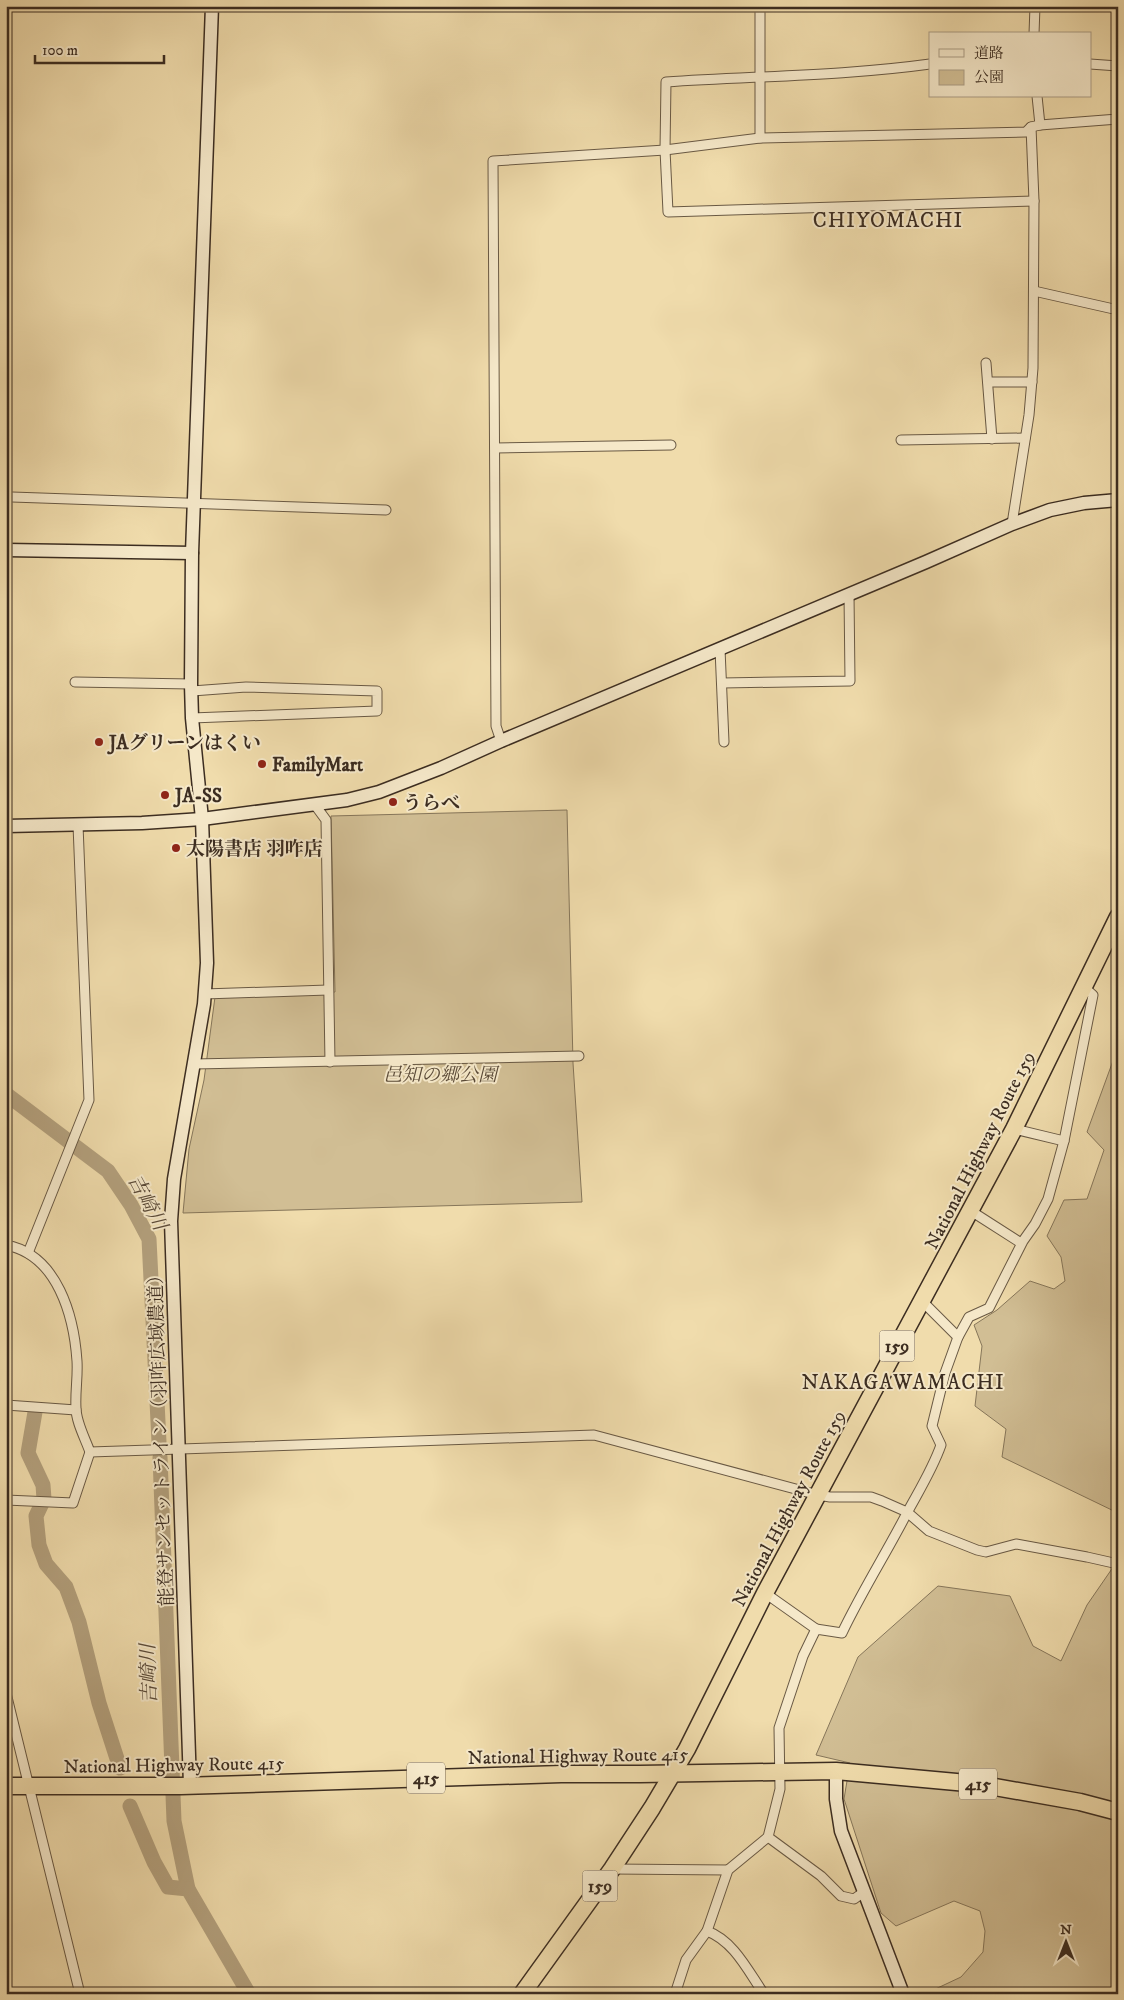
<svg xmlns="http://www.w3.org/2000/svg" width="1124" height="2000" viewBox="0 0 1124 2000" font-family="'IM FELL DW Pica','Noto Serif JP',serif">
	<rect width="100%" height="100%" fill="#f0dcac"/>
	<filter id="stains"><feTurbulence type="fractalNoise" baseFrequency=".004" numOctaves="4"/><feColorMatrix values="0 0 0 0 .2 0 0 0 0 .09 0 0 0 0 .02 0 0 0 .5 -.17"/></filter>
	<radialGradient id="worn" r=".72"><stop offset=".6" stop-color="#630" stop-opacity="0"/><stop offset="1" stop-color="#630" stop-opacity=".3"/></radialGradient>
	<!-- green -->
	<g fill="#d1be94" stroke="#86765a">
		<path d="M567,810L573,1063L582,1202L183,1213L189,1149L204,1080L215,997L335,992L331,816Z"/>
		<path d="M1118,1055V1513L1002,1457L1006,1429L975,1406L982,1346L974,1325L997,1310L1030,1281L1054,1289L1065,1281L1061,1257L1047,1236L1064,1200L1087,1199L1104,1150L1087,1132L1114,1058Z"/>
		<path d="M1118,1560V1994H929V1992L961,1977L983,1952L985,1931L980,1911L954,1901L896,1926L881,1913L844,1799L850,1763L816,1755L858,1657L938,1586L1010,1596L1033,1646L1061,1661L1087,1605Z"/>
	</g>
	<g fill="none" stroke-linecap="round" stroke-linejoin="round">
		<!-- river -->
		<g stroke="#b3a07d" stroke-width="15">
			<path d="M6,1094L108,1171L131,1205L149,1239L159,1442"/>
			<path d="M35,1412L28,1453L43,1485L44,1499L36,1516L39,1545L46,1564L66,1587L79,1622L99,1703L120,1768"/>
			<path d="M160,1457L174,1821L188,1889"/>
			<path d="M130,1806L154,1862L168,1887L188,1889L249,1994"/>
		</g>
		<defs>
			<g id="street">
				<path d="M1034,34L1035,6"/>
				<path d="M930,64C843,76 754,76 666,82L665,150L668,212L1034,201"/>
				<path d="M1090,64L1118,66"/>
				<path d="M1037,96L1040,125"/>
				<path d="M760,138V6"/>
				<path d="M1034,291L1118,310"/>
				<path d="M986,363L992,439"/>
				<path d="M988,382H1032"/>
				<path d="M901,440L1025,438"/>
				<path d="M495,448L671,445"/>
				<path d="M12,497L386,510"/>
				<path d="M1012,524L1029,415L1033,368L1034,201L1031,127"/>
				<path d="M720,649L724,742"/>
				<path d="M75,682L191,684"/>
				<path d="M722,683L850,681L849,594"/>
				<path d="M192,691L246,687L377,691V711L192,718"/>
				<path d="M501,741L496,726L493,161L665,150L760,138L1026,132L1031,127L1040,125L1118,119"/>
				<path d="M315,805L326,820L330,1062"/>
				<path d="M204,994L328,990"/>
				<path d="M194,1064L579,1056"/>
				<path d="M1014,1129L1064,1141"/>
				<path d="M971,1211L1021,1243"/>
				<path d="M6,1245C58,1255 74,1317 77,1361C78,1377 75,1392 76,1408C76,1422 85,1438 90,1452L594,1435L818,1495L830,1497H871L882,1501L907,1512L929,1531L977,1550L986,1552L1016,1544L1087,1557L1118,1564"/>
				<path d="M28,1253L89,1100L78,825"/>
				<path d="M922,1301L958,1337"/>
				<path d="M6,1405L76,1410"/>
				<path d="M6,1500L73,1503L90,1452"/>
				<path d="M765,1593L816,1629"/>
				<path d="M6,1693L80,1994"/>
				<path d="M768,1837L821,1876L841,1896L854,1899L864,1892"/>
				<path d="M612,1869L728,1870"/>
				<path d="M707,1931C734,1941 748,1971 764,1994"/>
				<path d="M675,1994L686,1960L707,1931L728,1870L768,1837L780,1789L779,1728L803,1656L816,1629L842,1633C862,1591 887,1552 908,1511C920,1489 933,1468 941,1445L932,1426L945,1373L958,1337L969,1317L989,1308L1023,1241L1035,1224L1048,1199L1064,1141L1093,995L1084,987"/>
			</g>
			<g id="secondary">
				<path d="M6,550L192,553"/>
				<path d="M6,826L142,823L202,819L347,800L379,792L441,768L501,741L926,562L1012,524L1050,510L1084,503L1118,500"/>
				<path d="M836,1771V1799L841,1831L903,1994"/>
				<path d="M190,1785L171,1221L174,1179L204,1004L207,963L202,819L192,718L191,684L192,553L212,6"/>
			</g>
			<g id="highway">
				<path d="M6,1786H181L561,1774H640L836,1771L978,1784L1080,1802L1118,1812"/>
				<path d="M522,1994L612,1869L652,1808L687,1749L765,1593L1014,1129L1118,917"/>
			</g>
		</defs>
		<!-- street casing -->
		<use href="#street" stroke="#695944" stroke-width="11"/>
		<!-- secondary casing -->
		<use href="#secondary" stroke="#3c2d21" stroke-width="15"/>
		<!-- highway casing -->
		<use href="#highway" stroke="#3c2d21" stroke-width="19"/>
		<!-- street -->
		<use href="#street" stroke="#f5e8c9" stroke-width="9"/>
		<!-- secondary -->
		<use href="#secondary" stroke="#f5e8c9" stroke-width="12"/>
		<!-- highway -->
		<use href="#highway" stroke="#f0dcac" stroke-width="16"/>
	</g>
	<!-- markers -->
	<g fill="#8f2418" stroke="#f5e8c9" stroke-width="2">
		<circle cx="99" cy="742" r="5"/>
		<circle cx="262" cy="764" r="5"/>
		<circle cx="165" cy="795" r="5"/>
		<circle cx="393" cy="802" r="5"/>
		<circle cx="176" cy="848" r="5"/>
	</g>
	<g text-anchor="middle" stroke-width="4" stroke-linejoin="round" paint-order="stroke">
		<!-- shield labels -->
		<g fill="#f5e8c9" stroke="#746553" stroke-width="1">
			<rect x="879.5" y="1330.5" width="35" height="31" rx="4"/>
			<rect x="407" y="1762.5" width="38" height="31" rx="4"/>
			<rect x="959" y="1768.5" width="38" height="31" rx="4"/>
			<rect x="582.5" y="1870.5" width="35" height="31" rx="4"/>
		</g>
		<g font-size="18" font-weight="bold" fill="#3c2d21">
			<text x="897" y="1352">159</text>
			<text x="426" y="1784">415</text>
			<text x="978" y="1790">415</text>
			<text x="600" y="1892">159</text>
		</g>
		<!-- poi labels -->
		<g font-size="19" font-weight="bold" fill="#3c2d21" stroke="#f5e8c9" text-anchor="start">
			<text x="109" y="749">JAグリーンはくい</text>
			<text x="272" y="771">FamilyMart</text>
			<text x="175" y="802">JA-SS</text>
			<text x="403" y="809">うらべ</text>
			<text x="186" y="855">太陽書店 羽咋店</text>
		</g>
		<!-- park labels -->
		<g font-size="19" font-style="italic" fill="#5a4a38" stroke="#f5e8c9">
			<text x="440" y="1081">邑知の郷公園</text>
		</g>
		<!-- street labels -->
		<g font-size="19" fill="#3c2d21" stroke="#f5e8c9">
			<text transform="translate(979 1150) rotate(-63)" y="7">National Highway Route 159</text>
			<text transform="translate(160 1436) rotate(-92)" y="7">能登サンセットライン（羽咋広域農道）</text>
			<text transform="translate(788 1508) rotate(-62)" y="7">National Highway Route 159</text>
			<text transform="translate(578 1755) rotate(-1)" y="7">National Highway Route 415</text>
			<text transform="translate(174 1764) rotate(-1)" y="7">National Highway Route 415</text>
		</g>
		<!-- water labels -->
		<g font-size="20" font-style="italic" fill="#5a4a38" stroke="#f5e8c9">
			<text transform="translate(148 1202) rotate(62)" y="7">吉崎川</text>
			<text transform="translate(148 1674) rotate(-92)" y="7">吉崎川</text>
		</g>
		<!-- quarter labels -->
		<g font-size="21" letter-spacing="1" fill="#3c2d21" stroke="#f5e8c9">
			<text x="888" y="227">CHIYOMACHI</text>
			<text x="903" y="1389">NAKAGAWAMACHI</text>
		</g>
	</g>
	<!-- margin -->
	<rect width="1124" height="2000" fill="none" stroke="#f0dcac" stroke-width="25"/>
	<rect x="8" y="8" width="1109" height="1985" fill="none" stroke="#3c2d21" stroke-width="2.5"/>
	<rect x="12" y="12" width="1099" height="1975" fill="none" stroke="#3c2d21"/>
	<!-- legend -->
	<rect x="929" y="32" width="162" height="65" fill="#f5e8c9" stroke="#ab9d86"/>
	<rect x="939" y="49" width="25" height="8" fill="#f5e8c9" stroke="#ab9d86"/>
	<text x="974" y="58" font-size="15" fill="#3c2d21">道路</text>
	<rect x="939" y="70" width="25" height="15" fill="#d1be94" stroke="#ab9d86"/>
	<text x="974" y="82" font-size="15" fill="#3c2d21">公園</text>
	<!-- north arrow -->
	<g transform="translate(1066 1942)" stroke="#f5e8c9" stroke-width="4" paint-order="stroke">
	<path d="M0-4L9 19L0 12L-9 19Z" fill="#3c2d21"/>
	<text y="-8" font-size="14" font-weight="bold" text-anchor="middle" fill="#3c2d21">N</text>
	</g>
	<!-- scale -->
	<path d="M35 55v8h129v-8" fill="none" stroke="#3c2d21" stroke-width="2.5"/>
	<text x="42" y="55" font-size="15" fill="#3c2d21" stroke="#f5e8c9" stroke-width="4" paint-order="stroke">100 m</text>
	<rect width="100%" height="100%" filter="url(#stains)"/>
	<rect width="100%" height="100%" fill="url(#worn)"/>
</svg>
